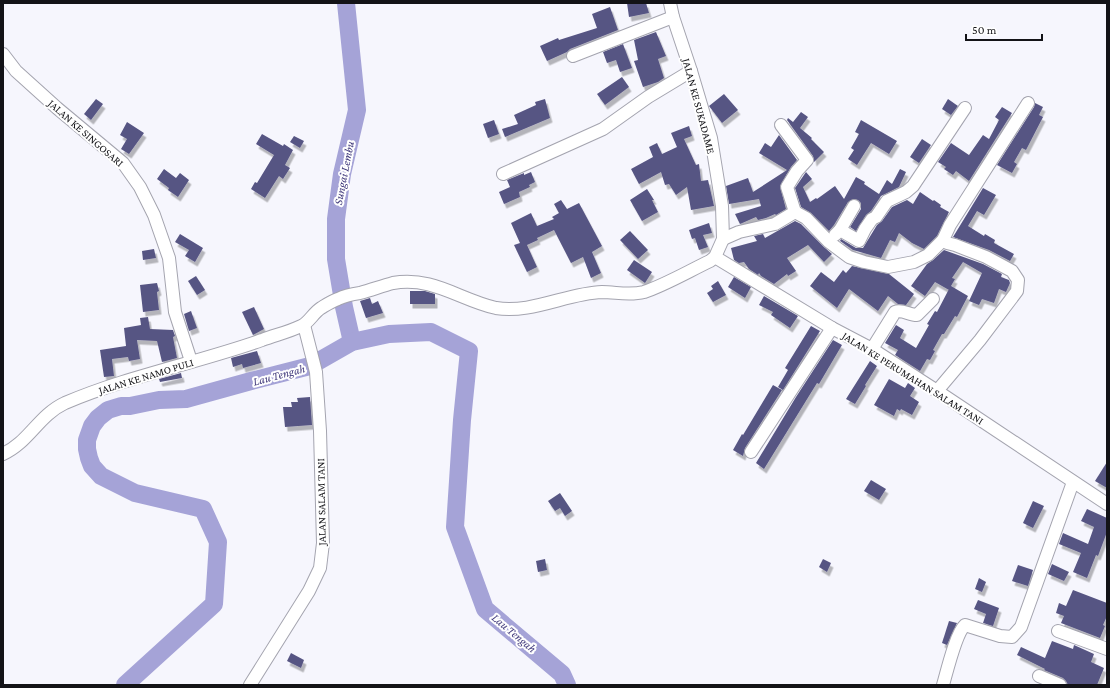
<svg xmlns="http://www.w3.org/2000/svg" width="1110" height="688" viewBox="0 0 1110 688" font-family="'Crimson Pro',serif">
	<defs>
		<filter id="shadow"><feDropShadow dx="2.5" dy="4.5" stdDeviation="0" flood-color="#0004"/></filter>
	</defs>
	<rect width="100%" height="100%" fill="#f6f6fd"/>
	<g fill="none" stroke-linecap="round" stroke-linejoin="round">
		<!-- river -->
		<g stroke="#a5a3d7" stroke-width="18">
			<path d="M346,3L357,110L342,174L336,219V259L344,307L352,342"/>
			<path d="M125,685L214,604L218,542L203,509L135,493L101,476L92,466L89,458L87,449V440L92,426L98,418L108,410L121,406H130L159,400L186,399L251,381L310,366L352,342L389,334L431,332L469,351L462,420L455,527L485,609L562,674L567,685"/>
		</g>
	</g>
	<!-- building -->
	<g fill="#575583" filter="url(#shadow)">
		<path d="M627,3H646L649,13L629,17Z"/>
		<path d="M610,7L618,30L570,49L567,52L547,61L540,46L558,38L559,40L597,28L592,14Z"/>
		<path d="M656,32L666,56L658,59L664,78L658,82L643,87L634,61L638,60L634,40Z"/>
		<path d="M623,44L632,68L620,72L616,60L607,63L603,52Z"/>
		<path d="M622,77L629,87L605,105L597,94Z"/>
		<path d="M724,94L738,110L722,123L709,106Z"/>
		<path d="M96,99L103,104L91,120L84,114Z"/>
		<path d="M545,99L550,118L505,137L502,129L518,124L514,115L536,105L535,102Z"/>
		<path d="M948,99L958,106L951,115L942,109Z"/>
		<path d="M1035,103L1043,107L1039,115L1043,117L1026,150L1022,148L1014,162L1017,164L1012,173L997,165L1034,107Z"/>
		<path d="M1002,107L1012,113L969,181L956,171L953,175L944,169L946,167L938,162L951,143L969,155L983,135L989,139L999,120L995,117Z"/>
		<path d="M801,112L808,117L800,128L812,138L811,139L824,152L814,162L813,156L787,120L788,118L793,122Z"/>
		<path d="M494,120L499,134L488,138L483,124Z"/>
		<path d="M861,120L897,141L889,154L871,143L857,165L848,159L854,150L851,148L859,134L855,132Z"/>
		<path d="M127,122L144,133L129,154L121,149L127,139L120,135Z"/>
		<path d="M689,126L692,136L684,139L696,165L699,164L701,181L708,180L714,206L691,210L687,187L676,195L669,184L665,185L661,172L639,184L631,169L653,157L649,147L657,143L662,154L677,147L671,133Z"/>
		<path d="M262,134L283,146L284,144L293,150L285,165L290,168L283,179L279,176L265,198L251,189L255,182L257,183L274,155L256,144Z"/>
		<path d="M779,135L797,160L791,167L780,186L786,209L776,215L775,214L766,218L758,220L756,217L740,224L735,214L761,206L759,199L729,204L726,186L748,178L753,192L787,170L759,153L765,143L771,147Z"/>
		<path d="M294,136L304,141L300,148L290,142Z"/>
		<path d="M922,139L931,145L919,163L910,157Z"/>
		<path d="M164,169L176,178L180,173L189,180L178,197L168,190L169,188L157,179Z"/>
		<path d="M900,169L906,172L899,187L881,196L871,211L866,215L856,231L850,227L861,209V203L858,200L854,199L848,202L834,225L829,231L811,213L801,207L795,188L806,172L812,179L803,187L810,202L816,198L817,199L835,186L844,199L856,177L865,182L864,184L879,194L887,180L892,184Z"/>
		<path d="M531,172L535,182L529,185L530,187L519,192L520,197L504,204L499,192L510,187L507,180L524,173V175Z"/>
		<path d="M983,188L996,195L984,215L977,211L968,226L984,236L985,234L995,240L994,243L1014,254L1010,261L989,250L953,237Z"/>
		<path d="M647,189L654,200H652L658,212L642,221L630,200Z"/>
		<path d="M920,192L933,201L934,200L941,205L940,207L949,212L937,236L924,249L912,243L899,233L895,242L890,240L881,258L853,250L840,241L841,239L856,248H863L877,225L882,221L892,207L907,200L913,204Z"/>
		<path d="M561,200L567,209L579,203L602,246L592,252L601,273L591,278L583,257L571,263L554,230L537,238L538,240L527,245L537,267L527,272L514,245L520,243L511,223L531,213L537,226L554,219L552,217L559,213L554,204Z"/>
		<path d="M795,221L801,224L824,247L832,254L824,262L808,245L787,258L796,271L788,276L787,274L774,284L761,276L759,273L758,275L749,269L744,262L739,263L734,260L731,248L757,241L754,236L763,234L765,238Z"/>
		<path d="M709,223L712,233L703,235L708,247L699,250L695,238L692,239L689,230Z"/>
		<path d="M630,231L648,250L638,259L620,240Z"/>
		<path d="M180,234L203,248L195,262L185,256L189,250L175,242Z"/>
		<path d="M154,249L156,258L143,260L142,251Z"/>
		<path d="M944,250L983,264L1002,274L1001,277L1009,280L1010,283L1006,292L999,289L994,303L982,299L979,305L969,301L982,273L963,262L952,278L955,279L951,286L968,296L957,317L955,316L944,334H942L933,350L935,351L930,360L927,359L920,371L895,355L898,350L885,343L896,325L904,330L900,338L916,348L929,325L927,324L935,311L937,312L949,289V290L935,282L925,296L911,286L927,264L933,260Z"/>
		<path d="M634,260L652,272L645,283L627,270Z"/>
		<path d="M852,266L889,274L914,294L906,305L898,304L888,296L878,311L849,289L837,308L810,286L821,272L834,282L843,270L846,273Z"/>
		<path d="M196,276L205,290L197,295L188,281Z"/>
		<path d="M734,277L751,287L745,298L728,287Z"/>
		<path d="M718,281L726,295L713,302L707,293L713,289L711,286Z"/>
		<path d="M157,283L159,291L157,292L159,310L143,312L140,285Z"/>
		<path d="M410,291H425L435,294V304H410Z"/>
		<path d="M764,296L798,316L790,328L771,315L773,312L759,305Z"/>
		<path d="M370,298L372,304L378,301L383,313L366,318L360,301Z"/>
		<path d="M254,307L264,329L253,335L242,312Z"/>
		<path d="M191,311L197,328L189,331L184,314Z"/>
		<path d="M148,317L150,329L173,330L175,336L173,337L177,358L162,362L157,341L137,340L140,359L129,361L128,357L112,359L114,376L104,377L100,350L126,346L124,328L141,325L140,318Z"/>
		<path d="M811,326L820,331L783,390L778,387L788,370L785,368Z"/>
		<path d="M833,340L842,345L819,384L817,383L764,469L756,463L796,397Z"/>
		<path d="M257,351L261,363L243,368L242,364L233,367L231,358Z"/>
		<path d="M870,361L877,366L865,385L866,386L855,404L846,399Z"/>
		<path d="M181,373L182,378L160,382L159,379Z"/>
		<path d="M889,379L905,388L908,383L915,388L910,396L919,402L912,415L901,409L900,411L897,409L894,416L874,405Z"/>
		<path d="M773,385L782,390L745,448L743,456L733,450L742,434L743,435Z"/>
		<path d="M310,397L312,425L285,427L283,407H292L291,402H298L297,398Z"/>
		<path d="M1107,462V488L1095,481Z"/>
		<path d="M871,480L886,489L879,500L864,491Z"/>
		<path d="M560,493L572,511L565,516L560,508L555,511L548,501Z"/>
		<path d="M1033,501L1044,506L1033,528L1023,523Z"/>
		<path d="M1087,509L1107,518V532L1098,556L1096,555L1087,578L1073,572L1081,553L1059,544L1063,533L1088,544L1094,527L1081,521Z"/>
		<path d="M545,559L547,570L538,572L536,561Z"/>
		<path d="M823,559L831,563L827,572L819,567Z"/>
		<path d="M1052,564L1069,572L1064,581L1048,574Z"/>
		<path d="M1018,565L1033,570L1028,586L1012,581Z"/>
		<path d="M979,578L986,582L982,592L975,589Z"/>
		<path d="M1073,590L1107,603V616L1103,625L1105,626L1100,638L1061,623L1064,616L1056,613L1059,603L1066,606Z"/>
		<path d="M978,600L999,608L993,626L983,623L986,614L974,609Z"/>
		<path d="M949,621L957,623L947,645L942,643Z"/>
		<path d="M1052,641L1073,649L1074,645L1094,654L1091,662L1104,668L1097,685H1068L1066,681L1063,678L1044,670L1045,669L1017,655L1021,647L1045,658Z"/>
		<path d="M291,653L304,660L301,668L287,661Z"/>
	</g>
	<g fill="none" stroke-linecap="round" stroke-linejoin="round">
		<defs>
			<g id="minor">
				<path d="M3,54L16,71L57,108L123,163L140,187L154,215L169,258L175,312L191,361"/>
				<path d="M573,56L673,17"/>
				<path d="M781,125L807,160L797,171L787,187L795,212"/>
				<path d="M503,174L603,129L648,97L691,71"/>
				<path d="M840,230L859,241L865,229L872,219L876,217L887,201L906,192L913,186L965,108"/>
				<path d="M835,235L840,230L854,206"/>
				<path d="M723,239L739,232L775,224L795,212L806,218L829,242L849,257L864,262L888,267L914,262L928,255L943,240"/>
				<path d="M715,257L832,328L872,349L937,391L1107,504"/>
				<path d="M872,349L895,312C902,309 909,315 917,315L933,299"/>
				<path d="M937,391L980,340L1017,291L1018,280L1012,271L986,257L955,245L947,243L943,240L950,225L1028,103"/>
				<path d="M751,452L832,328"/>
				<path d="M3,454C28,443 39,415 65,403C128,376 197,363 262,340C275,335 289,332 301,326C309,323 313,313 321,308C326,305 332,301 338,299C344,296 353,294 360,293C371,290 382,286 393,283C433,276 460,300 496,308C531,314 568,293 602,292C616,292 629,296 644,292C665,285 689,271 710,261L715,257L723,239L722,206L711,138L691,71L673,17L670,3"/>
				<path d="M1058,631L1107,649"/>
				<path d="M1039,676L1060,685"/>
				<path d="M250,685L309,591L320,568L323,543L320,431L316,372L304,325"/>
				<path d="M943,685C947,671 956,633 965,625L1000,636L1012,637L1021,627L1073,482"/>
			</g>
		</defs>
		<!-- minor casing -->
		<use href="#minor" stroke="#a4a4af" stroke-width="14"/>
		<!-- minor -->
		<use href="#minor" stroke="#fff" stroke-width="12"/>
	</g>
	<g text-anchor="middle" stroke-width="4" stroke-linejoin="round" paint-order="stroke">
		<!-- street labels -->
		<g font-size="11" fill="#131317" stroke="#fff">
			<text transform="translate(699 106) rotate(75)" y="4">JALAN KE SUKADAME</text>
			<text transform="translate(86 133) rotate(41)" y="4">JALAN KE SINGOSARI</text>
			<text transform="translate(146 376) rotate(-17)" y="4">JALAN KE NAMO PULI</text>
			<text transform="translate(913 378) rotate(32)" y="4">JALAN KE PERUMAHAN SALAM TANI</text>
			<text transform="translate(321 502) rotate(-91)" y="4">JALAN SALAM TANI</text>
		</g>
		<!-- water labels -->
		<g font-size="12" font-style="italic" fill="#453e7e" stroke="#fff">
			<text transform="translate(344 173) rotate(-79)" y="4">Sungai Lembu</text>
			<text transform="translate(279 375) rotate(-15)" y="4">Lau Tengah</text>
			<text transform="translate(514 633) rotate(40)" y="4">Lau Tengah</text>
		</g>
	</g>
	<!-- border -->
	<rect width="1110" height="688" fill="none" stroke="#131317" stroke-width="8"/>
	<!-- scale -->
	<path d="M966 34v6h76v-6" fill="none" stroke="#131317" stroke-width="2"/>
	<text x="972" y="34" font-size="12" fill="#131317" stroke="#ffffff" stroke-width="3" paint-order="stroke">50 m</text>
</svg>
